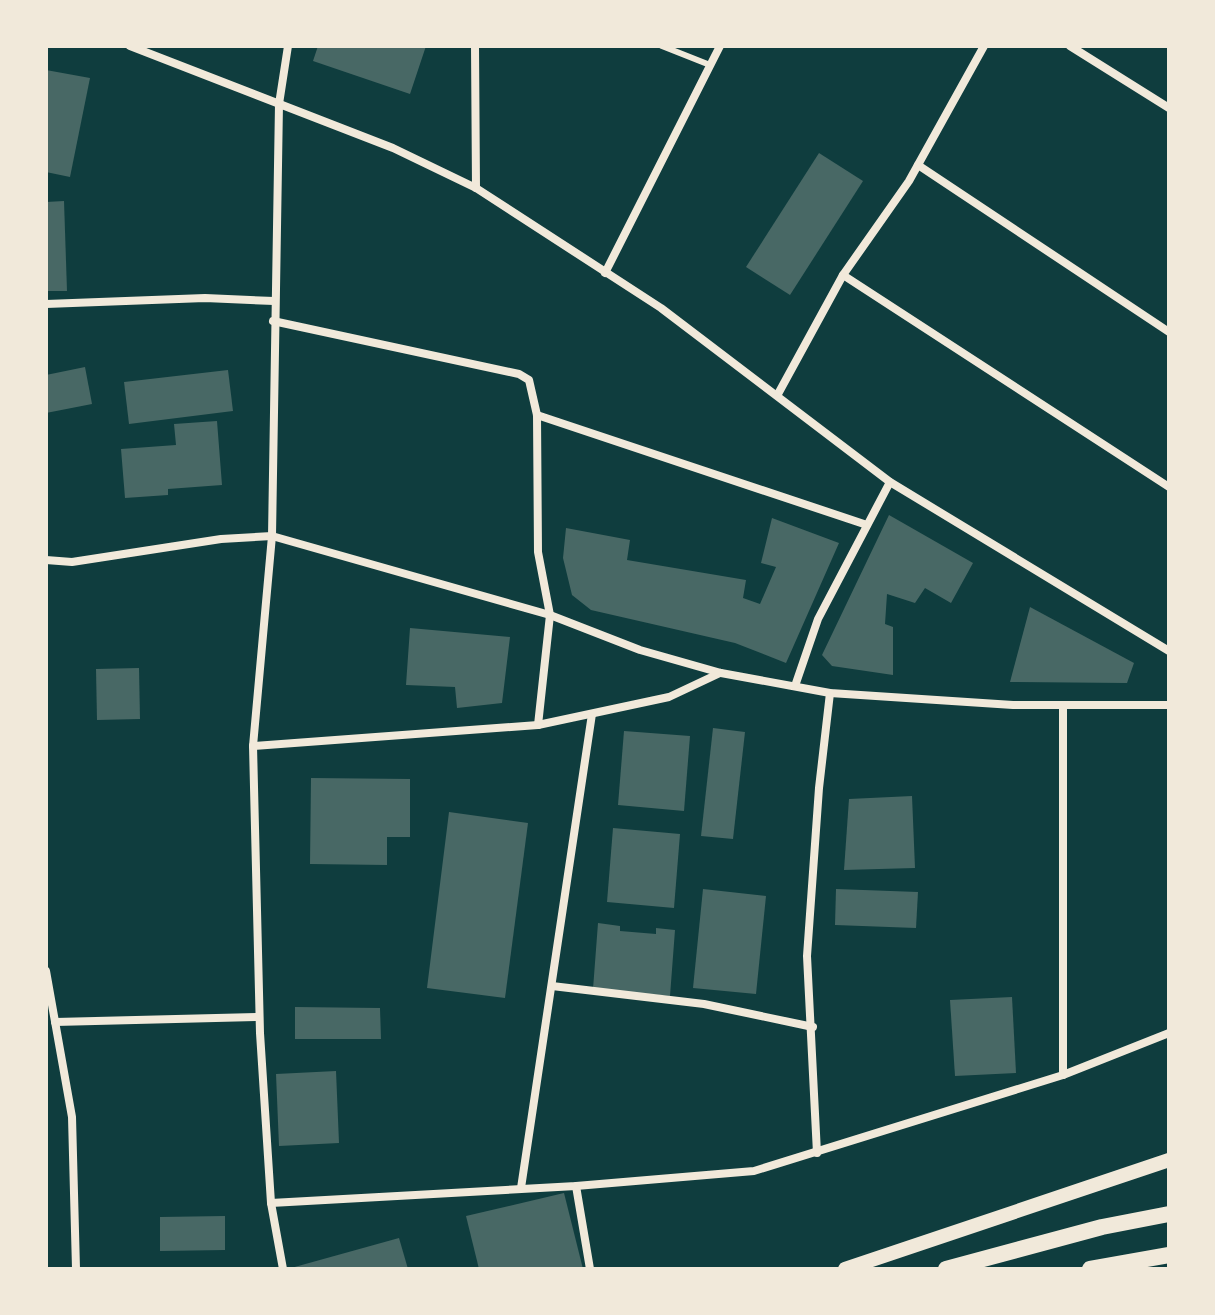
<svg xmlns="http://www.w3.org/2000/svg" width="1215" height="1315" viewBox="0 0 1215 1315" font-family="Quicksand,sans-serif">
	<rect width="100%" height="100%" fill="#0f3d3e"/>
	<!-- building -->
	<g fill="#486865">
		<path d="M318,46H426L410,94L313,61Z"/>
		<path d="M46,70L90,78L70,177L46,172Z"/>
		<path d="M819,153L863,181L790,295L746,267Z"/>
		<path d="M64,201L67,291H46V202Z"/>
		<path d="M85,367L92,404L46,413V375Z"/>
		<path d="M228,370L233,411L129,424L124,382Z"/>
		<path d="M217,421L222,485L168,489V495L125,498L121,449L176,445L174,424Z"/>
		<path d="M889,515L973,563L951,603L925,588L915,603L887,594L885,624L893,627V675L832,666L822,655Z"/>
		<path d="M772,518L839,543L786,663L735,643L591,610L572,595L563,558L566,528L630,540L627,560L746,580L743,598L760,604L776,567L761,563Z"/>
		<path d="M1030,607L1134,663L1127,683L1010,682Z"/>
		<path d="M410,628L510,637L502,703L457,708L455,687L406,685Z"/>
		<path d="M139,668L140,719L97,720L96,669Z"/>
		<path d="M713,728L745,732L733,839L701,836Z"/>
		<path d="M624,731L690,736L684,811L618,805Z"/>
		<path d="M311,778L410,779V837H387V865L310,864Z"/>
		<path d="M912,796L915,868L844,870L849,799Z"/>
		<path d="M449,812L528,823L505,998L427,988Z"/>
		<path d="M613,828L680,834L674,908L607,902Z"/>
		<path d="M703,889L766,896L756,994L693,988Z"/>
		<path d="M836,889L918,892L916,928L835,925Z"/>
		<path d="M598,923L620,926V931L656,934V928L675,930L670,996L593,989Z"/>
		<path d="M1012,997L1016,1073L955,1076L950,1000Z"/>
		<path d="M295,1007L380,1008L381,1039H295Z"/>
		<path d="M336,1071L339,1143L279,1146L276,1074Z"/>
		<path d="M564,1193L583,1269H479L466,1216Z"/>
		<path d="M225,1216V1250L160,1251V1217Z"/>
		<path d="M399,1238L408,1269H291V1268Z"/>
	</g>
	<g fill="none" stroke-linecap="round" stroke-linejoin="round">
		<!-- service -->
		<path stroke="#f1e9da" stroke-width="6" d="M662,46L710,65"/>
		<!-- minor -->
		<g stroke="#f1e9da" stroke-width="8">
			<path d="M130,46L393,148L476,188L661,308L890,482L1169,651"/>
			<path d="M475,46L476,188"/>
			<path d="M1070,46L1169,108"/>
			<path d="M918,165L1169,332"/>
			<path d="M605,273L720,46"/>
			<path d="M843,275L1169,487"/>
			<path d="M46,304L205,298L274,301"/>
			<path d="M273,321L519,374L529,380L537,415L538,552L550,615L538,725"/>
			<path d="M778,394L843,275L909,181L984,46"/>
			<path d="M537,415L867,525"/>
			<path d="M46,560L72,562L221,539L272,536L550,615L640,650L721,673L830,693L1013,705H1169"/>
			<path d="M795,686L818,619L890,482"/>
			<path d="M1063,705V1075"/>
			<path d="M253,746L538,725L669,697L720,673"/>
			<path d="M46,971L72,1117L76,1269"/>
			<path d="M552,986L704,1004L813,1027"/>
			<path d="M55,1022L259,1017"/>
			<path d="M817,1153L807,956L819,788L830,693"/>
			<path d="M576,1186L590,1269"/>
			<path d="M521,1188L592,714"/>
			<path d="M271,1203L576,1186L754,1171L1063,1075L1169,1033"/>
			<path d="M283,1269L271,1203L260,1033L253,746L272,536L279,104L288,46"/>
		</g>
		<!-- tertiary -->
		<path stroke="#f1e9da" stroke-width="14" d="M845,1269L1169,1160"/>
		<!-- secondary -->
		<g stroke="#f1e9da" stroke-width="16">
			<path d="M946,1269L1102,1227L1169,1214"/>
			<path d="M1090,1269L1169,1255"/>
		</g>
	</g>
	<!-- border -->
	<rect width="1215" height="1315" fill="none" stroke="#f1e9da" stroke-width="96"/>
</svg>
